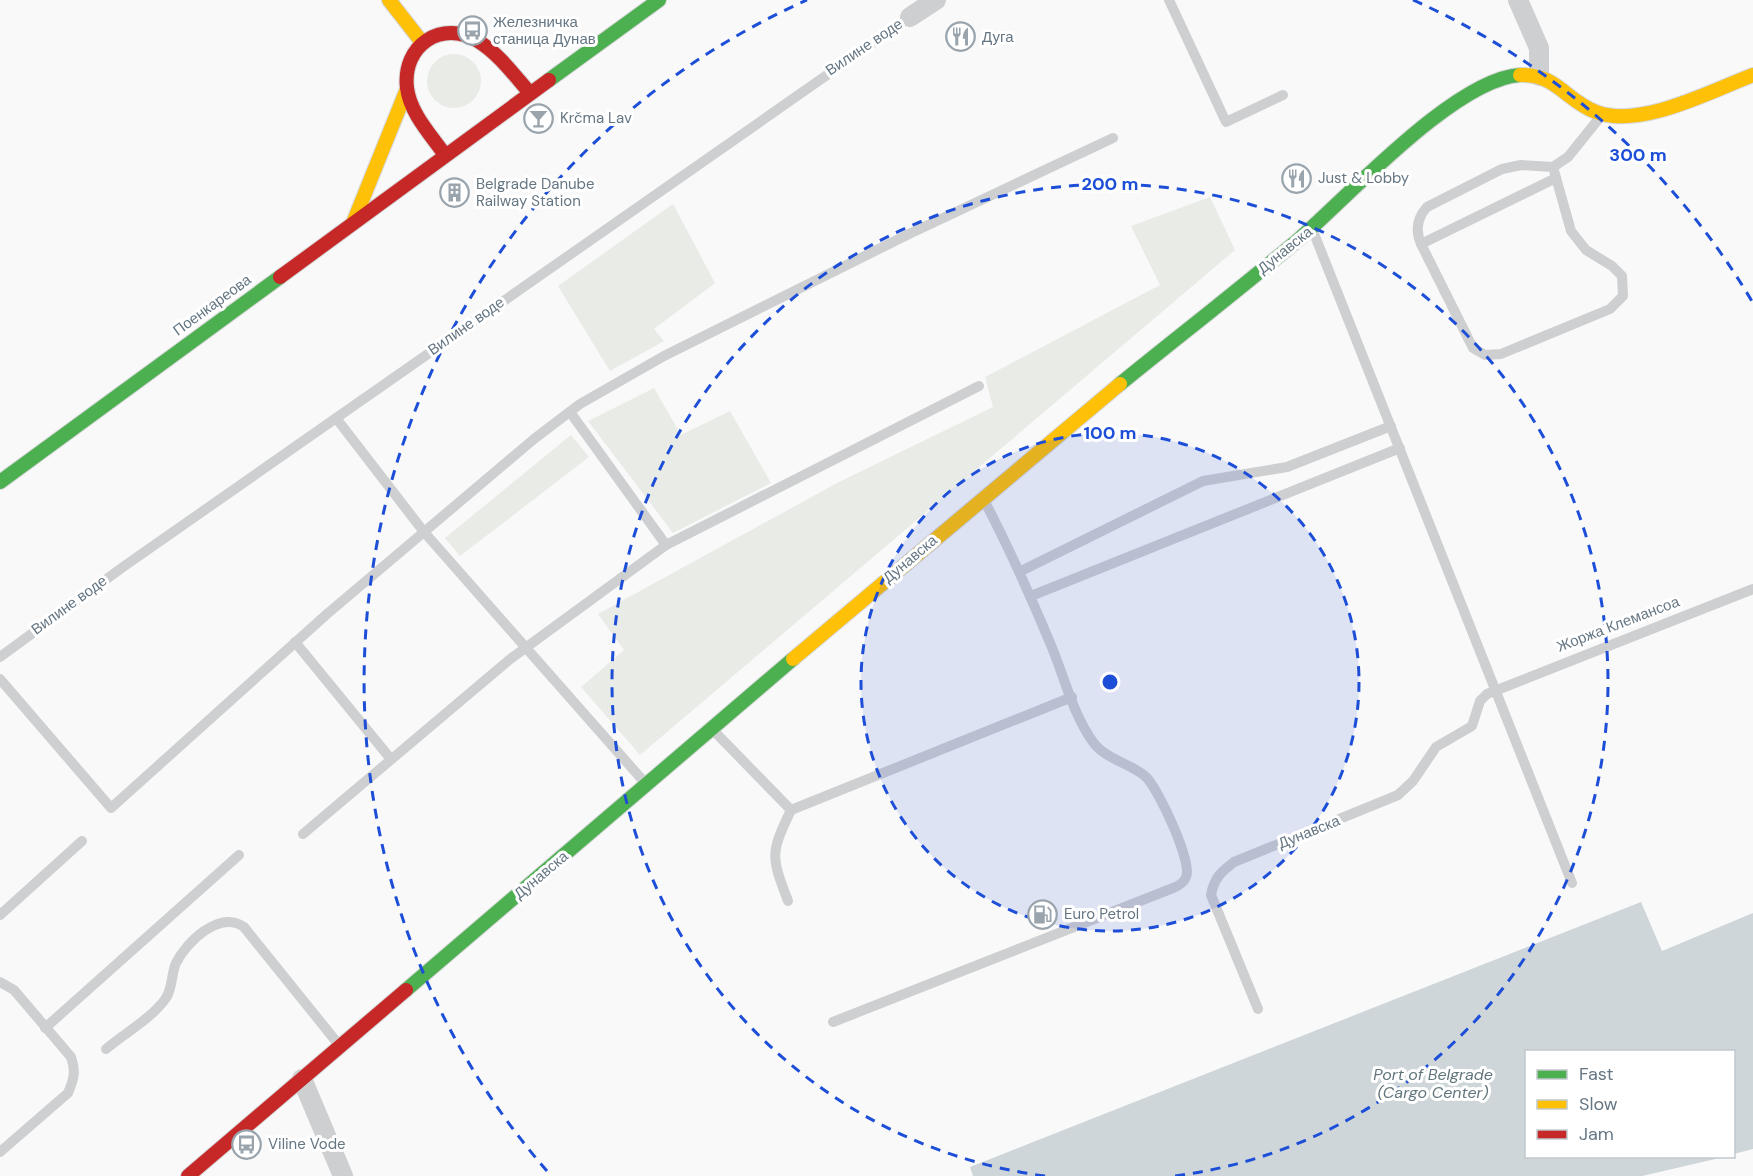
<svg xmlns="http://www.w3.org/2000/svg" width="1753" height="1176" viewBox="0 0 1753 1176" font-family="'DM Sans',sans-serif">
	<rect width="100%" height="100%" fill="#f9f9f9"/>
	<!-- green -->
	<g fill="#e8ebe6">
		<circle cx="454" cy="81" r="27"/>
		<path d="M1210,197L1235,250L640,755L581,687L624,650L598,614L839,482L993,407L985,377L1160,285L1131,226Z"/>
		<path d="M673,204L715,283L654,329L664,341L610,371L558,286Z"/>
		<path d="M654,388L681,435L730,411L771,483L673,533L588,421Z"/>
		<path d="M571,435L589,457L460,556L445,538Z"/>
	</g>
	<!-- water -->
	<path fill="#ced6d9" d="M1641,902L1662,951L1753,913V1149L1734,1154V1052H1526V1156L1724,1157L1642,1176H973L970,1167Z"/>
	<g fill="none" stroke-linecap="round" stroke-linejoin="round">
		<defs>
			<g id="fast">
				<path d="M549,80L659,0"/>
				<path d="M1120,384C1179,336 1240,289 1298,240C1348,197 1455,79 1520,75"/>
				<path d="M0,482L280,277"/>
				<path d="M406,990L793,659"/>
			</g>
			<g id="slow">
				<path d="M389,0L421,41"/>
				<path d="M1520,75C1557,74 1565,100 1596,112C1640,129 1711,91 1753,75"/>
				<path d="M353,223L407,89"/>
				<path d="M793,659L1120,384"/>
			</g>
			<g id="jam">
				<path d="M445,155C431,135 410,113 407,88C402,45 442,19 478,41C499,54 514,75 530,93"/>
				<path d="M280,277L549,80"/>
				<path d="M188,1176L406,990"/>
			</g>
		</defs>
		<!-- fast casing -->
		<use href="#fast" stroke="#d5d6d7" stroke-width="16"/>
		<!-- slow casing -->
		<use href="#slow" stroke="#d5d6d7" stroke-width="16"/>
		<!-- jam casing -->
		<use href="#jam" stroke="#d5d6d7" stroke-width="16"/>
		<!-- lane -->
		<g stroke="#cecfd0" stroke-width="10">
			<path d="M1169,0L1226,122L1283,95"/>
			<path d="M1553,167L1571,231L1586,250L1612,266L1622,276L1623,296L1610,309L1501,354L1485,355L1473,348L1421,244C1415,230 1417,218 1427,207L1502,169L1521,165L1553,167L1568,157L1601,116"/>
			<path d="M1313,231L1572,883"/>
			<path d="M1421,244L1556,178"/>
			<path d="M570,412L666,545"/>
			<path d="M336,418L424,532L646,784"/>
			<path d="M1021,571L1203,481L1287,467L1391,426"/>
			<path d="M1031,596L1400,448"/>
			<path d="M295,642L390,758"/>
			<path d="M0,657L123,567L910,17"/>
			<path d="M0,679L111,808L327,614L534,439L580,404L664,356L909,234L1113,138"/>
			<path d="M712,729L791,810"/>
			<path d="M791,810L1072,697"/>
			<path d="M303,834L509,660L666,545L979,386"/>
			<path d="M788,901C771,856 770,854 791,810"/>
			<path d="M0,915L82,841"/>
			<path d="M0,982L14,990L71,1057C76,1071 74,1079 68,1093L0,1152"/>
			<path d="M1258,1009L1211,895C1214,878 1221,872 1234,862L1398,795L1413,781L1436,747L1472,726L1480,701L1487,694L1753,589"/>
			<path d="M833,1022L1173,888C1178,886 1184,883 1186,877C1193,863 1158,788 1146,777C1131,763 1106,760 1093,742C1074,716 1065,680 1053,650C1032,599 1010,550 984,500"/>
			<path d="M45,1028L239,855"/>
			<path d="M106,1049C125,1033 152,1018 166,998C173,987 171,974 176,963C187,941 220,910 244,927L339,1045"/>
		</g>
		<!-- street -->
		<g stroke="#cecfd0" stroke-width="20">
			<path d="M1518,0L1539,48V76"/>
			<path d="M910,17L936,0"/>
			<path d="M302,1079L343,1176"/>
		</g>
		<!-- fast -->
		<use href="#fast" stroke="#4caf50" stroke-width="14"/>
		<!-- slow -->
		<use href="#slow" stroke="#ffc107" stroke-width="14"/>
		<!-- jam -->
		<use href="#jam" stroke="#c62828" stroke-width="14"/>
	</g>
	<!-- distance rings -->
	<circle cx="1110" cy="682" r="249" fill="#1d4ed8" fill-opacity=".12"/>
	<g fill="none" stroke="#1d4ed8" stroke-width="3" stroke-dasharray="10 8">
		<circle cx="1110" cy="682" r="249"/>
		<path d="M1045 1176A498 498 0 1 1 1175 1176"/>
		<path d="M547 1171A746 746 0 0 1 807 0M1413 0A746 746 0 0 1 1753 303"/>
	</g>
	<!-- icons -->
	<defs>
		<symbol id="bus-ring" viewBox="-11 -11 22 22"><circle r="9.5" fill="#fff" stroke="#99a4ac" stroke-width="1.5"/><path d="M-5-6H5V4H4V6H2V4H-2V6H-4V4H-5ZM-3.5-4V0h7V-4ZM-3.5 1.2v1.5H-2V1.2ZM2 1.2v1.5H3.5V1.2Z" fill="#99a4ac"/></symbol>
		<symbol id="restaurant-ring" viewBox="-11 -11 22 22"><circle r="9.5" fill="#fff" stroke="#99a4ac" stroke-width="1.5"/><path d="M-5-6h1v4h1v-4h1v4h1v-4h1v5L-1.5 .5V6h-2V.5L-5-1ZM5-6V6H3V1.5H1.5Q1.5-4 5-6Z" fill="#99a4ac"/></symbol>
		<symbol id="bar-ring" viewBox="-11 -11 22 22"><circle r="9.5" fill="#fff" stroke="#99a4ac" stroke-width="1.5"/><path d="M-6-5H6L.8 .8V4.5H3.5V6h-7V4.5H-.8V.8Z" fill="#99a4ac"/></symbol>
		<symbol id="building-ring" viewBox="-11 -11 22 22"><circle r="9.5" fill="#fff" stroke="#99a4ac" stroke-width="1.5"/><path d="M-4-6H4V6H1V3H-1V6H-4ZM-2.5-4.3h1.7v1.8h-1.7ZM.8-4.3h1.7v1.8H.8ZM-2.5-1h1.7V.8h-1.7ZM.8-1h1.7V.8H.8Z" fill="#99a4ac"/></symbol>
		<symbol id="fuel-ring" viewBox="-11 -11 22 22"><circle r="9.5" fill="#fff" stroke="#99a4ac" stroke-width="1.5"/><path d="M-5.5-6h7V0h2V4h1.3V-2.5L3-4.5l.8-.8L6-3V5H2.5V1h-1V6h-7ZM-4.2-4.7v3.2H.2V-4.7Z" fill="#99a4ac"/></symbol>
	</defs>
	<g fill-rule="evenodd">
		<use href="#bus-ring" x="456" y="14" width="33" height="33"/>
		<use href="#restaurant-ring" x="944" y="20" width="33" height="33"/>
		<use href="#bar-ring" x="522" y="102" width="33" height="33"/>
		<use href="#restaurant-ring" x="1280" y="162" width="33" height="33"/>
		<use href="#building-ring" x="438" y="176" width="33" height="33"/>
		<use href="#fuel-ring" x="1026" y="898" width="33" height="33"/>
		<use href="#bus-ring" x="230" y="1128" width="33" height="33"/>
	</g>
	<g text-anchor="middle" stroke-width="6" stroke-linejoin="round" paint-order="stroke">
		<!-- poi labels -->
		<g font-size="15" fill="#657683" stroke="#fff" text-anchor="start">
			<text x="493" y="27">Железничка<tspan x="493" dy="17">станица Дунав</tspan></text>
			<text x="982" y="42">Дуга</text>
			<text x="560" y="123">Krčma Lav</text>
			<text x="1318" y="183">Just &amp; Lobby</text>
			<text x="476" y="189">Belgrade Danube<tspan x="476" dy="17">Railway Station</tspan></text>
			<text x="1064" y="919">Euro Petrol</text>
			<text x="268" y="1149">Viline Vode</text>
		</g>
		<!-- street labels -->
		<g font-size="15" fill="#657683" stroke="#fff">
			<text transform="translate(864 47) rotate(-34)" y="5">Вилине воде</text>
			<text transform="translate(1285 250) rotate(-39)" y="5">Дунавска</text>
			<text transform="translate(212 305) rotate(-36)" y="5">Поенкареова</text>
			<text transform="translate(466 326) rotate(-35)" y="5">Вилине воде</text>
			<text transform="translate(910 559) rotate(-40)" y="5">Дунавска</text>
			<text transform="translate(69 605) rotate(-36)" y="5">Вилине воде</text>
			<text transform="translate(1618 624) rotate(-21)" y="5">Жоржа Клемансоа</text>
			<text transform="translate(1309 832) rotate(-22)" y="5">Дунавска</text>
			<text transform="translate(541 875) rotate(-40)" y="5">Дунавска</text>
		</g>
		<!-- water labels -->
		<g font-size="16" font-style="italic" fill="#60757c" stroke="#fff">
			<text x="1433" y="1080">Port of Belgrade<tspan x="1433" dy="18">(Cargo Center)</tspan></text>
		</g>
	</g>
	<circle cx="1110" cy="682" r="9" fill="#1d4ed8" stroke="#fff" stroke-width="3"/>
	<g font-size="18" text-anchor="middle" font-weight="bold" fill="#1d4ed8" stroke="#fff" stroke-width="6" stroke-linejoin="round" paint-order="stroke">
		<text x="1638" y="161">300 m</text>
		<text x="1110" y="190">200 m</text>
		<text x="1110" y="439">100 m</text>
	</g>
	<!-- legend -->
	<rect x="1525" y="1050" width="210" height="108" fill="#ffffff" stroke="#c1c8cd" stroke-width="1.5"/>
	<rect x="1537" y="1070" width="30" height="9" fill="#4caf50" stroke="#c1c8cd" stroke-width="1.5"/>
	<text x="1579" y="1080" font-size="18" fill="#657683">Fast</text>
	<rect x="1537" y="1100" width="30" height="9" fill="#ffc107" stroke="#c1c8cd" stroke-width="1.5"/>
	<text x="1579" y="1110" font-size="18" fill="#657683">Slow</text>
	<rect x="1537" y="1130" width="30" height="9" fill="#c62828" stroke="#c1c8cd" stroke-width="1.5"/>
	<text x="1579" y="1140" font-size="18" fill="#657683">Jam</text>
</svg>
